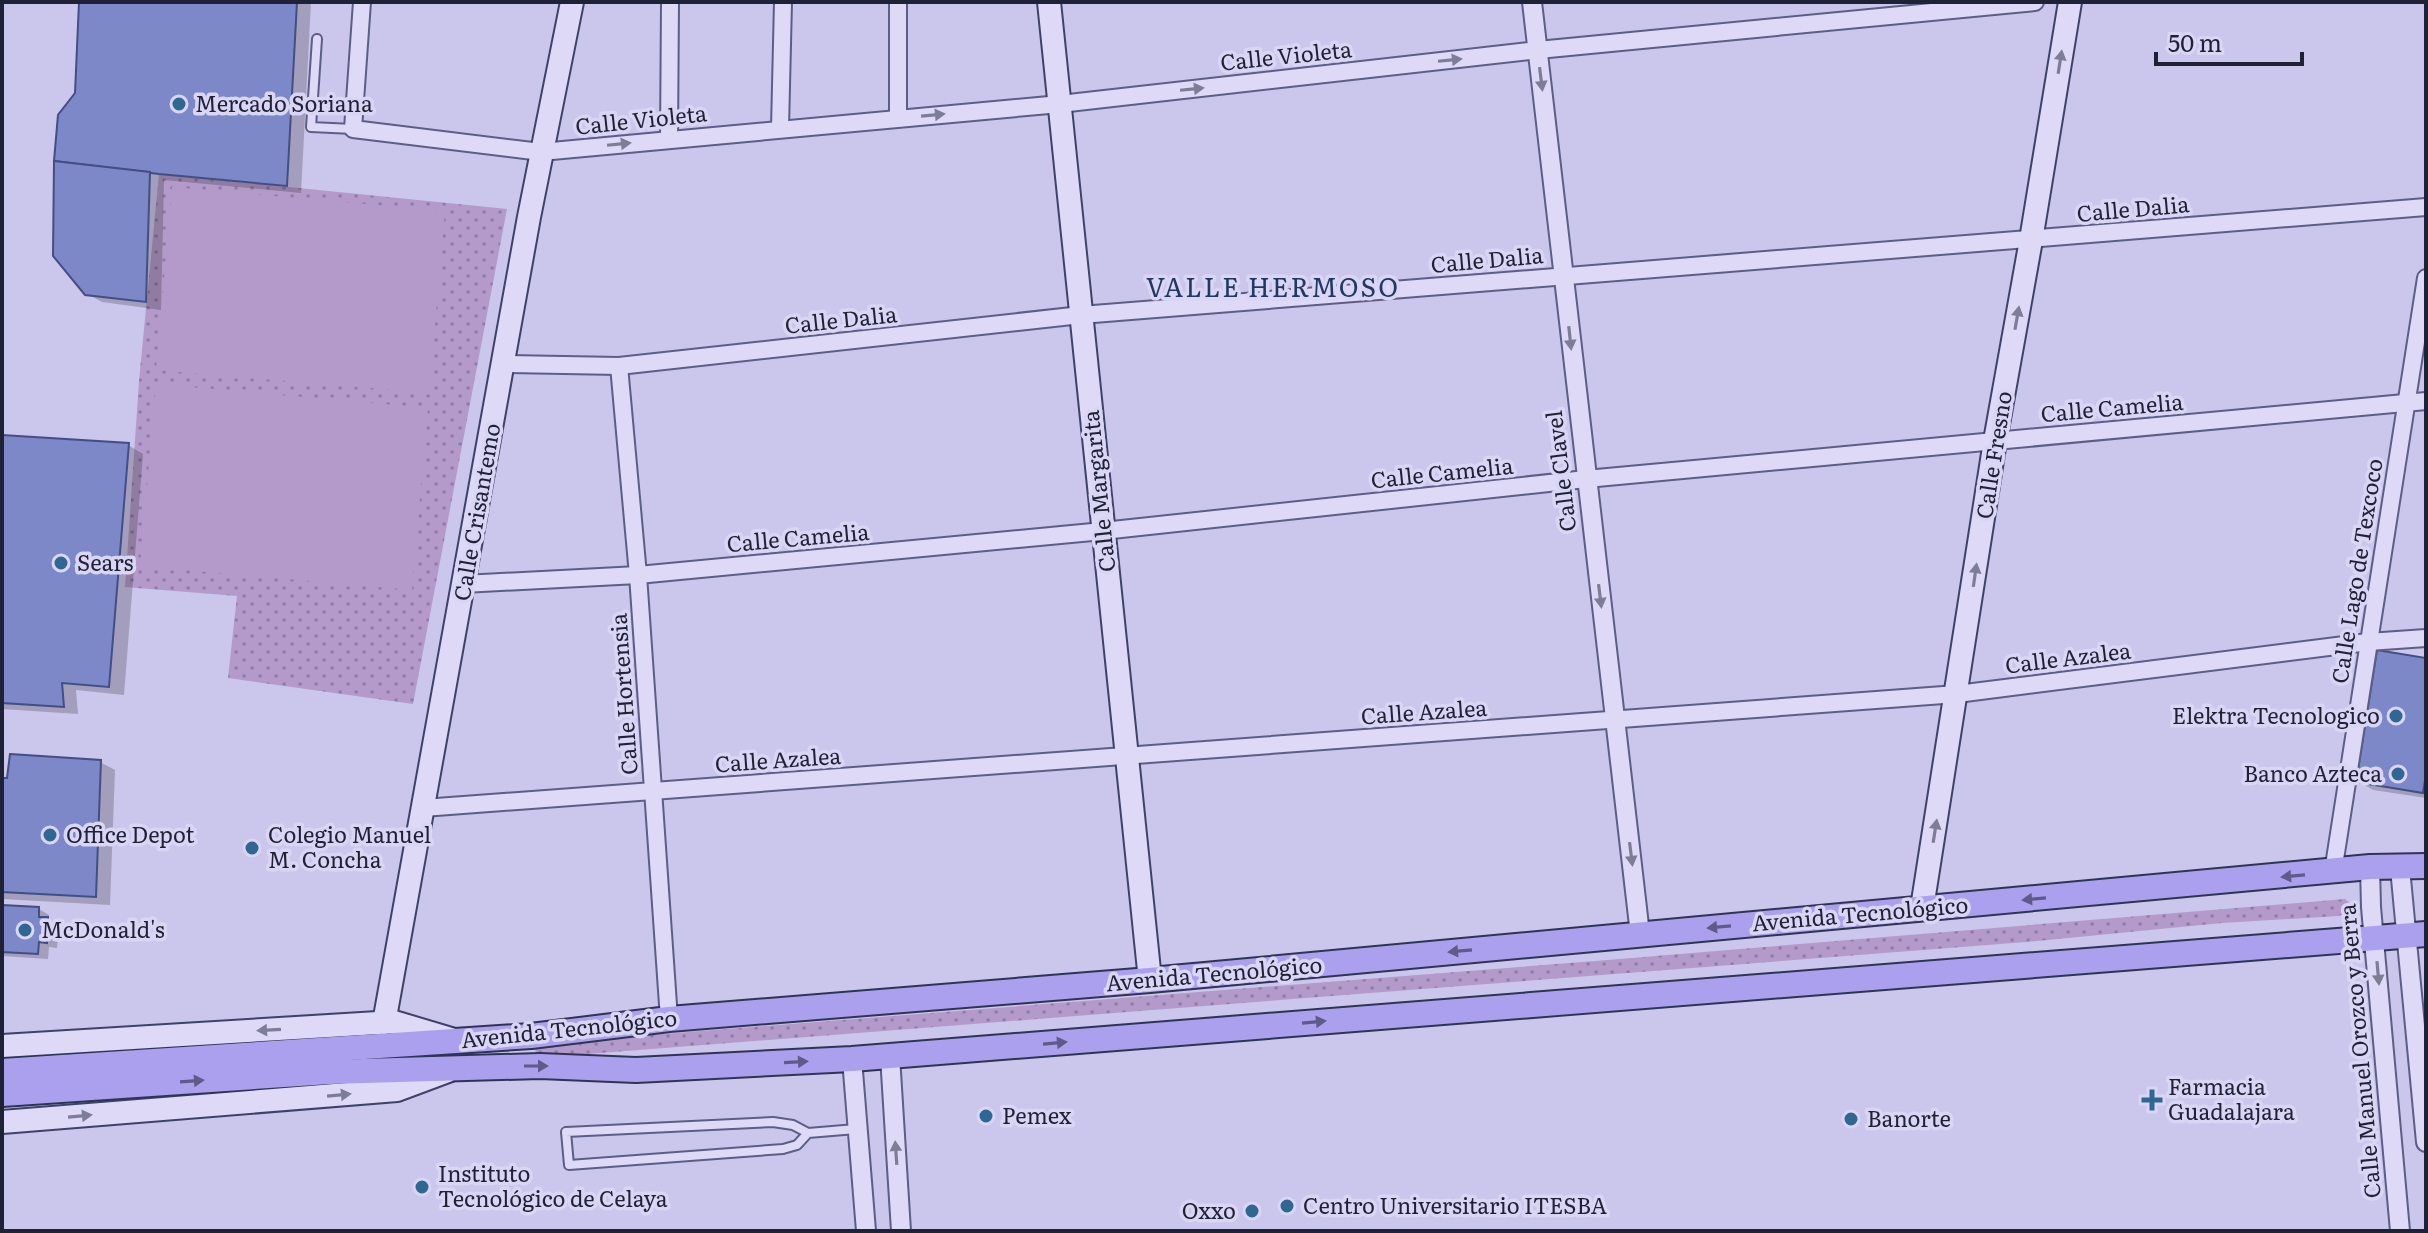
<svg xmlns="http://www.w3.org/2000/svg" width="2428" height="1233" viewBox="0 0 2428 1233" font-family="Literata,serif">
	<defs>
		<pattern id="grass-dots" width="8" height="8" patternUnits="userSpaceOnUse" patternTransform="scale(2)"><rect width="8" height="8" fill="#b49aca"/><path d="M2 2h.1M6 6h.1" fill="none" stroke="#927da5" stroke-width="1.8" stroke-linecap="round"/></pattern>
	</defs>
	<rect width="100%" height="100%" fill="#cbc6ec"/>
	<!-- grass -->
	<g fill="url(#grass-dots)">
		<path d="M159,174L507,209L413,704L228,678L237,596L125,587L139,381Z"/>
		<path d="M2345,899L2350,903L2351,908L2349,913L2338,916L2222,923L2026,942L536,1058L535,1044L1595,961Z"/>
	</g>
	<!-- pitch -->
	<g fill="#b49aca">
		<path d="M172,187L445,211L429,393L156,370Z"/>
		<path d="M156,384L428,408L412,590L140,566Z"/>
	</g>
	<!-- shadow -->
	<g fill="#0003">
		<path d="M81,2H311L301,193L164,180L161,310L102,302L86,293L77,94Z"/>
		<path d="M2,437L128,445L143,454L124,695L76,690L78,714L2,709Z"/>
		<path d="M2426,660V798L2373,790L2358,781Z"/>
		<path d="M100,762L115,770L110,905L2,899V780Z"/>
		<path d="M2,907L39,909L49,915V920L59,925L57,948L49,947L48,959L2,956Z"/>
	</g>
	<!-- building -->
	<g fill="#7d88c8" stroke="#434e84" stroke-width="2">
		<path d="M79,2H297L287,186L159,174L54,161L58,115L75,93Z"/>
		<path d="M54,161L150,172L146,302L85,295L53,256Z"/>
		<path d="M2,435L129,443L109,687L62,683L64,707L2,703Z"/>
		<path d="M2377,650L2426,658V774L2423,793L2356,782Z"/>
		<path d="M10,754L101,760L96,897L2,892V778H7Z"/>
		<path d="M2,905L39,907V917H48L47,943L39,942L38,954L2,952Z"/>
	</g>
	<g fill="none" stroke-linecap="round" stroke-linejoin="round">
		<defs>
			<g id="service">
				<path d="M317,39L311,127L353,129"/>
				<path d="M808,1133L797,1145L783,1149L569,1165L566,1132L773,1122L793,1125L808,1133L856,1129"/>
			</g>
			<g id="minor">
				<path d="M362,2L353,129L541,152L1060,104L1538,50L2035,2"/>
				<path d="M898,2V118"/>
				<path d="M780,128L783,2"/>
				<path d="M669,139L670,2"/>
				<path d="M504,364L619,366L1081,315L2426,207"/>
				<path d="M619,366L638,575L669,1019"/>
				<path d="M463,584L638,575L1103,531L1586,479L2426,401"/>
				<path d="M423,808L1957,694L2368,642L2426,638"/>
				<path d="M2333,872L2426,278"/>
			</g>
			<g id="tertiary">
				<path d="M1532,2L1640,934"/>
				<path d="M2370,867L2371,907L2400,1231"/>
				<path d="M2400,868L2426,1142"/>
				<path d="M890,1056L901,1231"/>
				<path d="M852,1059L866,1231"/>
			</g>
			<g id="secondary">
				<path d="M1049,2L1150,980"/>
				<path d="M1922,908L1995,441L2031,240L2070,2"/>
				<path d="M384,1023L529,217L572,2"/>
				<path d="M2,1046L394,1022L451,1039"/>
				<path d="M2,1122L397,1090L448,1071"/>
			</g>
			<g id="primary">
				<path d="M2,1071L531,1036L669,1019L1150,980L2370,867L2426,866"/>
				<path d="M2,1094L329,1072L540,1066L636,1070L852,1059L2426,934"/>
			</g>
		</defs>
		<!-- service casing -->
		<use href="#service" stroke="#5c5e86" stroke-width="12"/>
		<!-- minor casing -->
		<use href="#minor" stroke="#5c5e86" stroke-width="20"/>
		<!-- tertiary casing -->
		<use href="#tertiary" stroke="#5c5e86" stroke-width="22"/>
		<!-- secondary casing -->
		<use href="#secondary" stroke="#3f4268" stroke-width="26"/>
		<!-- primary casing -->
		<use href="#primary" stroke="#303454" stroke-width="28"/>
		<!-- service -->
		<use href="#service" stroke="#ddd9f7" stroke-width="8"/>
		<!-- minor -->
		<use href="#minor" stroke="#ddd9f7" stroke-width="16"/>
		<!-- tertiary -->
		<use href="#tertiary" stroke="#ddd9f7" stroke-width="18"/>
		<!-- secondary -->
		<use href="#secondary" stroke="#ddd9f7" stroke-width="22"/>
		<!-- primary -->
		<use href="#primary" stroke="#aaa0ed" stroke-width="24"/>
	</g>
	<!-- one-way arrows -->
	<defs><path id="oneway-solid" d="M-6-.8H1V-3.2L6.5 0L1 3.2V.8H-6Z" transform="scale(2)"/></defs>
	<g fill="#7e7d97">
		<use href="#oneway-solid" transform="translate(1450 60) rotate(-6)"/>
		<use href="#oneway-solid" transform="translate(2060 62) rotate(-81)"/>
		<use href="#oneway-solid" transform="translate(1541 79) rotate(83)"/>
		<use href="#oneway-solid" transform="translate(1192 89) rotate(-6)"/>
		<use href="#oneway-solid" transform="translate(933 115) rotate(-5)"/>
		<use href="#oneway-solid" transform="translate(619 144) rotate(-6)"/>
		<use href="#oneway-solid" transform="translate(2017 318) rotate(-80)"/>
		<use href="#oneway-solid" transform="translate(1570 338) rotate(84)"/>
		<use href="#oneway-solid" transform="translate(1975 575) rotate(-82)"/>
		<use href="#oneway-solid" transform="translate(1600 596) rotate(83)"/>
		<use href="#oneway-solid" transform="translate(1935 831) rotate(-81)"/>
		<use href="#oneway-solid" transform="translate(1631 854) rotate(83)"/>
		<use href="#oneway-solid" transform="translate(2378 973) rotate(85)"/>
		<use href="#oneway-solid" transform="translate(269 1030) rotate(177)"/>
		<use href="#oneway-solid" transform="translate(339 1095) rotate(-5)"/>
		<use href="#oneway-solid" transform="translate(80 1116) rotate(-5)"/>
		<use href="#oneway-solid" transform="translate(896 1153) rotate(-94)"/>
	</g>
	<g fill="#5e5a89">
		<use href="#oneway-solid" transform="translate(2293 876) rotate(175)"/>
		<use href="#oneway-solid" transform="translate(2034 899) rotate(175)"/>
		<use href="#oneway-solid" transform="translate(1719 927) rotate(175)"/>
		<use href="#oneway-solid" transform="translate(1460 951) rotate(175)"/>
		<use href="#oneway-solid" transform="translate(1314 1022) rotate(-5)"/>
		<use href="#oneway-solid" transform="translate(1055 1043) rotate(-5)"/>
		<use href="#oneway-solid" transform="translate(796 1062) rotate(-3)"/>
		<use href="#oneway-solid" transform="translate(536 1066)"/>
		<use href="#oneway-solid" transform="translate(192 1081) rotate(-4)"/>
	</g>
	<!-- markers -->
	<g fill="#306792" stroke="#d9d5f4" stroke-width="3">
		<circle cx="179" cy="104" r="8"/>
		<circle cx="61" cy="563" r="8"/>
		<circle cx="2396" cy="716" r="8"/>
		<circle cx="2398" cy="774" r="8"/>
		<circle cx="50" cy="835" r="8"/>
		<circle cx="252" cy="848" r="8"/>
		<circle cx="25" cy="930" r="8"/>
		<path d="M2148 1088h8v8h8v8h-8v8h-8v-8h-8v-8h8z"/>
		<circle cx="986" cy="1116" r="8"/>
		<circle cx="1851" cy="1119" r="8"/>
		<circle cx="422" cy="1187" r="8"/>
		<circle cx="1287" cy="1206" r="8"/>
		<circle cx="1252" cy="1211" r="8"/>
	</g>
	<g text-anchor="middle" stroke-width="7" stroke-linejoin="round" paint-order="stroke">
		<!-- street labels -->
		<g font-size="22" fill="#1f2137" stroke="#d9d5f4">
			<text transform="translate(1286 56) rotate(-6)" y="8">Calle Violeta</text>
			<text transform="translate(641 120) rotate(-6)" y="8">Calle Violeta</text>
			<text transform="translate(2133 209) rotate(-5)" y="8">Calle Dalia</text>
			<text transform="translate(1487 260) rotate(-5)" y="8">Calle Dalia</text>
			<text transform="translate(841 320) rotate(-6)" y="8">Calle Dalia</text>
			<text transform="translate(2112 408) rotate(-5)" y="8">Calle Camelia</text>
			<text transform="translate(1994 455) rotate(-81)" y="8">Calle Fresno</text>
			<text transform="translate(1561 471) rotate(-97)" y="8">Calle Clavel</text>
			<text transform="translate(1442 473) rotate(-6)" y="8">Calle Camelia</text>
			<text transform="translate(1099 491) rotate(-96)" y="8">Calle Margarita</text>
			<text transform="translate(477 512) rotate(-80)" y="8">Calle Crisantemo</text>
			<text transform="translate(798 538) rotate(-5)" y="8">Calle Camelia</text>
			<text transform="translate(2357 571) rotate(-81)" y="8">Calle Lago de Texcoco</text>
			<text transform="translate(2068 658) rotate(-7)" y="8">Calle Azalea</text>
			<text transform="translate(624 694) rotate(-94)" y="8">Calle Hortensia</text>
			<text transform="translate(1424 712) rotate(-4)" y="8">Calle Azalea</text>
			<text transform="translate(778 760) rotate(-4)" y="8">Calle Azalea</text>
			<text transform="translate(1860 914) rotate(-5)" y="8">Avenida Tecnológico</text>
			<text transform="translate(1214 974) rotate(-5)" y="8">Avenida Tecnológico</text>
			<text transform="translate(569 1029) rotate(-6)" y="8">Avenida Tecnológico</text>
			<text transform="translate(2360 1051) rotate(-95)" y="8">Calle Manuel Orozco y Berra</text>
		</g>
		<!-- poi labels -->
		<g font-size="22" fill="#1f2137" stroke="#d9d5f4" text-anchor="start">
			<text x="195" y="112">Mercado Soriana</text>
			<text x="77" y="571">Sears</text>
			<text x="2380" y="724" text-anchor="end">Elektra Tecnologico</text>
			<text x="2382" y="782" text-anchor="end">Banco Azteca</text>
			<text x="66" y="843">Office Depot</text>
			<text x="268" y="843">Colegio Manuel<tspan x="268" dy="25">M. Concha</tspan></text>
			<text x="41" y="938">McDonald's</text>
			<text x="2168" y="1095">Farmacia<tspan x="2168" dy="25">Guadalajara</tspan></text>
			<text x="1002" y="1124">Pemex</text>
			<text x="1867" y="1127">Banorte</text>
			<text x="438" y="1182">Instituto<tspan x="438" dy="25">Tecnológico de Celaya</tspan></text>
			<text x="1303" y="1214">Centro Universitario ITESBA</text>
			<text x="1236" y="1219" text-anchor="end">Oxxo</text>
		</g>
		<!-- quarter labels -->
		<g font-size="26" letter-spacing="2" fill="#213862" stroke="#d9d5f4">
			<text x="1273" y="297">VALLE HERMOSO</text>
		</g>
	</g>
	<!-- border -->
	<rect width="2428" height="1233" fill="none" stroke="#1f2137" stroke-width="8"/>
	<!-- scale -->
	<path d="M2156 52v12h146v-12" fill="none" stroke="#1f2137" stroke-width="4"/>
	<text x="2168" y="52" font-size="24" fill="#1f2137" stroke="#d9d5f4" stroke-width="6" paint-order="stroke">50 m</text>
</svg>
